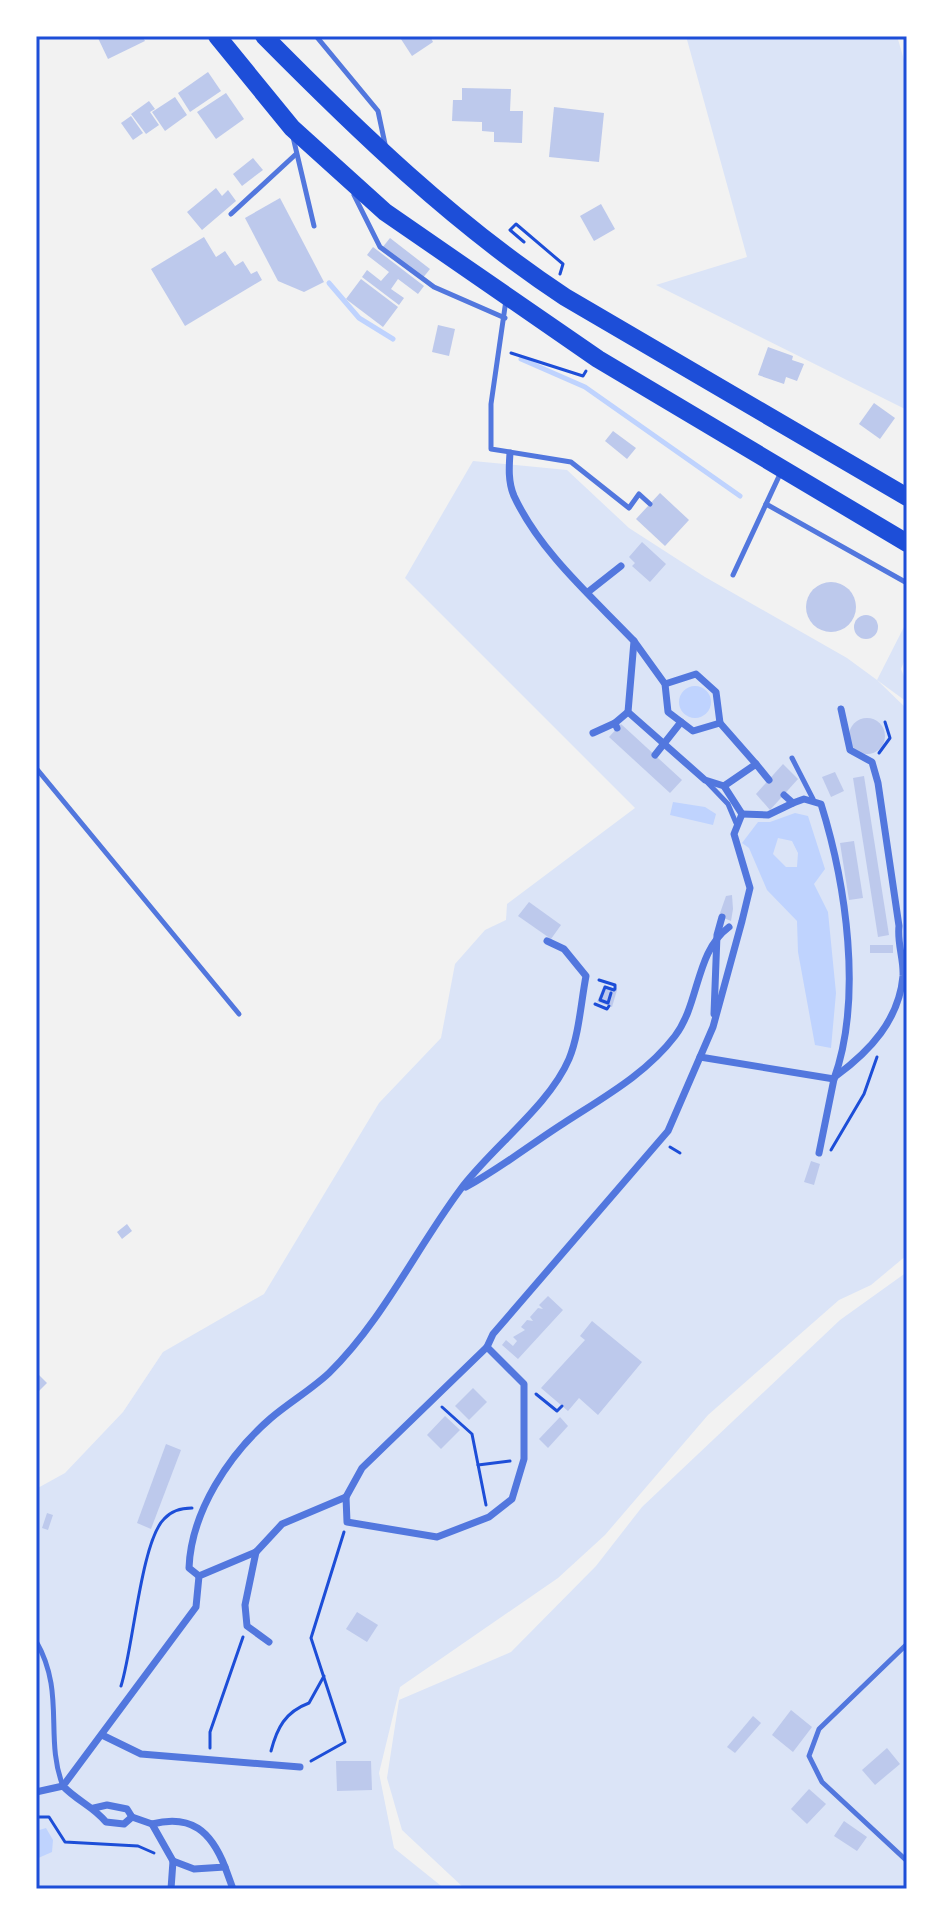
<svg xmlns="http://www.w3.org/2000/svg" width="943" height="1925" viewBox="0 0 943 1925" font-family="Montserrat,sans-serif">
	<rect width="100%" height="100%" fill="#f2f2f2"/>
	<!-- green -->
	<g fill="#dbe4f7">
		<path d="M686,36H897L907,70V410L656,285L747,257Z"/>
		<path d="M473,461L567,470L629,528L705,577L847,658L877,680L907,621V654L901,669L907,684V702L877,680L907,709V1255L871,1285L839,1300L708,1415L605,1535L558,1578L400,1687L379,1773L394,1848L445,1889H36V1489L65,1473L123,1412L163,1352L264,1294L379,1103L441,1038L455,964L485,930L506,920L507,904L635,808L405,578Z"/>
		<path d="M907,1272V1889H465L402,1830L387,1778L399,1700L511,1652L596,1566L642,1507L840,1320Z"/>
	</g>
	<!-- water -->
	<g fill="#bfd3fe" fill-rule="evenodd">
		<circle cx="695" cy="702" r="16"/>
		<path d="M673,802L705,807L716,814L713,825L670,815Z"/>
		<path d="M795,813L808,816L825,869L814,884L828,912L836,993L831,1048L815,1045L798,952L797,921L767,890L749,848L742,843L758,822H770ZM778,838L792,841L798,853L797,867H786L773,854Z"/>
		<path d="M46,1828L53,1840L52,1852L36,1859V1831Z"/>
	</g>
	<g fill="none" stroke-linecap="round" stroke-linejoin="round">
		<!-- stream -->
		<g stroke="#bfd3fe" stroke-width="5">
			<path d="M329,283L359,318L393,339"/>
			<path d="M521,359L585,387L740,496"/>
		</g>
	</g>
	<!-- building -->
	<g fill="#bdc9ec">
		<path d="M97,36H142L145,41L108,59Z"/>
		<path d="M399,36H430L433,42L412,56Z"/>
		<path d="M208,72L221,91L190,112L178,93Z"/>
		<path d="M462,88L511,89L510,111H523L522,143L494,142V132L482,131V122L452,121L453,100H462Z"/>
		<path d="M226,93L244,119L216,139L197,112Z"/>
		<path d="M175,97L187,115L165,131L152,112Z"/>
		<path d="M149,101L155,109L150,112L159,125L146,134L131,114Z"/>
		<path d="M554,107L604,113L599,162L549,157Z"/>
		<path d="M131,116L143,133L133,140L121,123Z"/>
		<path d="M253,158L263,170L242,186L233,174Z"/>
		<path d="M216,188L222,196L228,190L236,201L202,230L187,212Z"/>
		<path d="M280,198L324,282L304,292L278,281L245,218Z"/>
		<path d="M601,204L615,229L594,241L580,216Z"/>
		<path d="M204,237L216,257L225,251L235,266L243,261L251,274L257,271L262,280L185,326L151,269Z"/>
		<path d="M390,238L430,269L422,279L382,248Z"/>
		<path d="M373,247L424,286L418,294L398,279L391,289L404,298L399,305L362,277L367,270L381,281L389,272L367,255Z"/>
		<path d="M361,279L398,307L383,327L346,299Z"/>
		<path d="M438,325L455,329L449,356L432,352Z"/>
		<path d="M768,347L793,356L792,360L804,364L797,381L786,377L784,384L758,375Z"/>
		<path d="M874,403L895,418L880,439L859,424Z"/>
		<path d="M613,431L636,448L627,459L605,441Z"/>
		<path d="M660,493L689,520L665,546L636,519Z"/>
		<path d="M642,542L666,564L650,582L632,566L635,563L629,557Z"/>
		<circle cx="831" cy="607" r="25"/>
		<circle cx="866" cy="627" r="12"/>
		<circle cx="867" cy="736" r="18"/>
		<path d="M621,724L682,780L670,793L609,737Z"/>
		<path d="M783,764L798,779L770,810L756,794Z"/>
		<path d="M835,772L844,791L831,797L822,777Z"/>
		<path d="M864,776L889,935L878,937L853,778Z"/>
		<path d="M854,841L863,898L849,900L840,843Z"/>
		<path d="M732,895L733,909L731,921L719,916L726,896Z"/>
		<path d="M529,902L561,925L551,939L518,916Z"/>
		<rect x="870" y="945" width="23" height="8"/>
		<path d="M604,985L617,990L612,1007L597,1002Z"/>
		<path d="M811,1161L820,1164L814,1185L804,1182Z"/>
		<path d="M127,1224L132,1231L122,1239L117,1232Z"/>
		<path d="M548,1296L563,1310L518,1359L502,1345L506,1340L513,1346L517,1341L513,1337L525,1330L521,1327L527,1320L533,1321L530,1317L538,1308L543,1309L539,1305Z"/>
		<path d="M592,1321L642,1362L598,1415L579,1398L568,1411L541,1388L585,1340L580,1336Z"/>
		<path d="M36,1372L47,1383L36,1394Z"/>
		<path d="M473,1388L487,1402L469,1420L455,1406Z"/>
		<path d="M445,1416L460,1430L441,1449L427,1435Z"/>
		<path d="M560,1417L568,1426L548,1448L539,1439Z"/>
		<path d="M166,1444L181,1450L151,1529L137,1523Z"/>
		<path d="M47,1513L53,1515L48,1530L42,1528Z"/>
		<path d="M357,1612L378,1625L367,1642L346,1629Z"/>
		<path d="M791,1710L812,1727L793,1752L772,1735Z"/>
		<path d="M753,1716L761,1723L735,1753L727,1747Z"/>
		<path d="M887,1748L900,1764L875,1785L862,1770Z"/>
		<path d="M336,1761H371L372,1790L337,1791Z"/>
		<path d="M809,1789L826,1804L807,1824L791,1809Z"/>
		<path d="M844,1821L867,1837L857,1851L834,1836Z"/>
	</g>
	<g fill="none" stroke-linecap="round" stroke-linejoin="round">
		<!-- path -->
		<g stroke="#1d4ed8" stroke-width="3">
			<path d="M524,242L510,230L516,224L563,264L560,274"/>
			<path d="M511,353L583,376L586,371"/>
			<path d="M879,753L890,738L885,722"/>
			<path d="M599,980L615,985V989"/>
			<path d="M611,993L608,1003L600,1000L605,987L614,990"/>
			<path d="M595,1004L607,1009L609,1006"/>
			<path d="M670,1147L680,1153"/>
			<path d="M831,1150L864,1094L877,1057"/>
			<path d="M536,1394L557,1411L562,1406"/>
			<path d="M442,1407L472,1434L486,1505"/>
			<path d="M478,1465L510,1461"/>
			<path d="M121,1686C133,1649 141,1542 164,1519C171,1511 182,1508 192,1508"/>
			<path d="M210,1748V1732L243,1637"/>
			<path d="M271,1751C277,1728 285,1712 309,1703L324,1676"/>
			<path d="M311,1761L345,1742L311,1638L344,1532"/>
			<path d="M36,1817H49L65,1842L138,1846L154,1853"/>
		</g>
		<!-- service -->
		<g stroke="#5277de" stroke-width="5">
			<path d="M316,36L378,111L385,144"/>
			<path d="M293,137L314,226"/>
			<path d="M354,195L380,247L434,287L505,318"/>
			<path d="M231,214L295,155"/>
			<path d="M506,300L491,404V449L571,462L629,508L639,494L650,504"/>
			<path d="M766,504L907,583"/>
			<path d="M733,575L781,472"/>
			<path d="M792,758L813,799"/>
			<path d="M36,768L239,1014"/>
			<path d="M706,781L728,804L736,823"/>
			<path d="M36,1641C66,1693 44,1738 63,1786"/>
			<path d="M907,1644L819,1729L809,1756L822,1782L907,1861"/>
		</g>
		<!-- pedestrian -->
		<g stroke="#5277de" stroke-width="7">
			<path d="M510,453C509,467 508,482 514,496C540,552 592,597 634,641L628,712L705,780L724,786L742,814"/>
			<path d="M588,592L621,566"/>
			<path d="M634,641L665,684L668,712L693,731L720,723L756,764"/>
			<path d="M665,684L696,674L716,692L720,723"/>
			<path d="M617,728L615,723L628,712"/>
			<path d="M593,733L615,723"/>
			<path d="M655,755L681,722"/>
			<path d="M724,786L756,764L769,780"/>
			<path d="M742,814L768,815L793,803"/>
			<path d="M714,1014L717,935L722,917"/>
			<path d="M700,1057L834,1079C863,998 846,884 821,804L804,799L793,803L784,795"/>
			<path d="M836,1076C870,1051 899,1020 903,976C904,959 897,944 899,926L878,783L872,762L850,750L841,709"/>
			<path d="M819,1153L834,1079"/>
			<path d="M466,1187C501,1168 531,1144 564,1123C604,1097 646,1074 675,1036C700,1003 695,952 729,927"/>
			<path d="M346,1497L347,1522L437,1537L489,1517L512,1499L524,1459V1384L487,1347"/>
			<path d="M256,1552L245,1605L247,1626L269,1642"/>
			<path d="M199,1576L189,1568C191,1512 229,1454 271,1418C290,1402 312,1389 329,1373C383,1320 416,1249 460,1190C491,1148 549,1106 569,1059C579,1035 581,1002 586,976L564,949L547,941"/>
			<path d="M102,1735L141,1754L300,1767"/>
			<path d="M36,1792L63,1786"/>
			<path d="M94,1808L107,1805L127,1809L132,1817L152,1824L173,1861L171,1889"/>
			<path d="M132,1817L124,1824L106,1822C93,1806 77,1801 63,1786L196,1607L199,1576L256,1552L282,1524L346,1497L362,1468L487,1347L493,1334L668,1131L713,1027L742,921L750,888L734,834L742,814"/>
			<path d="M152,1824C191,1814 211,1831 225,1867L194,1869L173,1861"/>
			<path d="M225,1867L233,1889"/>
		</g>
		<!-- trunk -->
		<g stroke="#1d4ed8" stroke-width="18">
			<path d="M217,36L292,128L385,212L598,359L907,543"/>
			<path d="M264,36C358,131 453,223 565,297L907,497"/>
		</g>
	</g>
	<!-- border -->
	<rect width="943" height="1925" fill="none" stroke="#ffffff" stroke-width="76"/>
	<rect x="38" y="38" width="867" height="1849" fill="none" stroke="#1d4ed8" stroke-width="3"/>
</svg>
